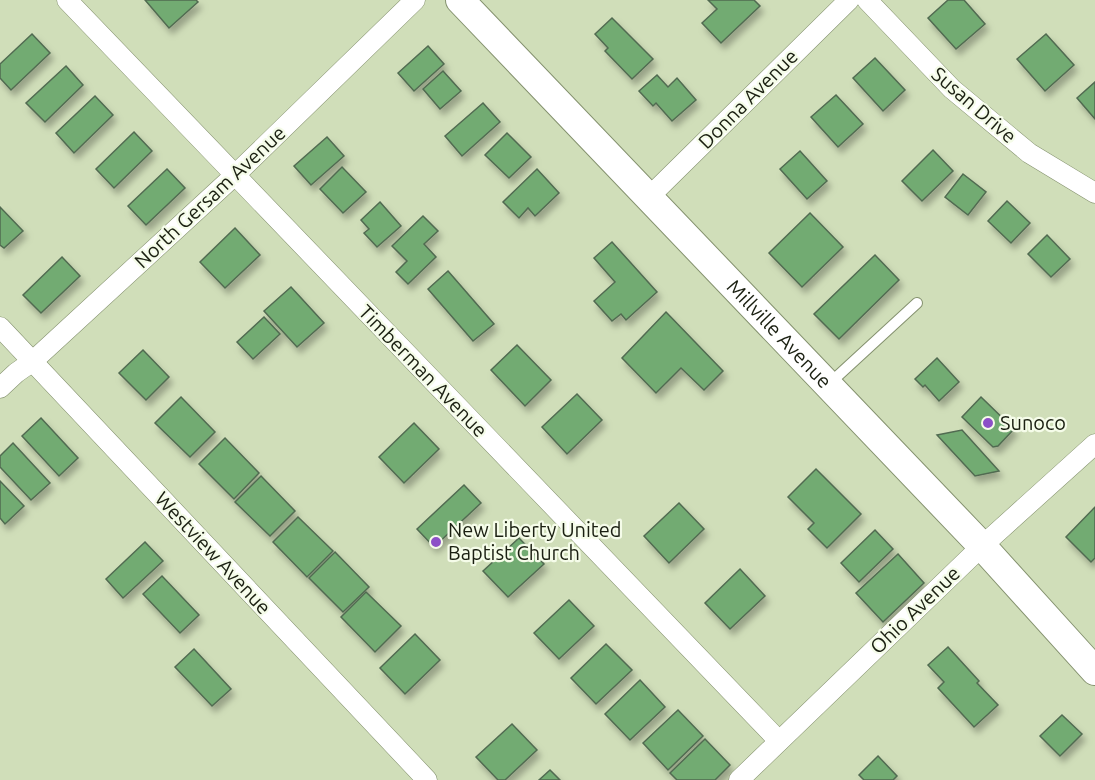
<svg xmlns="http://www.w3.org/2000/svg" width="1095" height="780" viewBox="0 0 1095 780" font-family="Ubuntu,sans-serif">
	<defs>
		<filter id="shadow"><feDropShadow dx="3.5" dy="6" stdDeviation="3" flood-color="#0004"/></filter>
	</defs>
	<rect width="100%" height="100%" fill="#d0deb9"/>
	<!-- building -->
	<g fill="#72ab72" stroke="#516b51" stroke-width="1.5" filter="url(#shadow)">
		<path d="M145,0H196L198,2L169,28Z"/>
		<path d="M708,0H754L760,6L721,43L702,23L717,9Z"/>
		<path d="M948,0H964L985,24L956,49L928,18Z"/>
		<path d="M612,18L653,59L632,79L605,51L608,48L595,34Z"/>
		<path d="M32,34L50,53L11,90L0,78V64Z"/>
		<path d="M1046,34L1074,65L1045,91L1017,59Z"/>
		<path d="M428,46L444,64L414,91L398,73Z"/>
		<path d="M875,58L905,90L883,111L853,78Z"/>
		<path d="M66,66L83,85L45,122L26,103Z"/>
		<path d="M443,71L461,91L440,109L423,89Z"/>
		<path d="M657,75L668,87L677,78L696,100L672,121L656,103L653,106L639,91Z"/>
		<path d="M1095,82V119L1077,98Z"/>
		<path d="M836,95L863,124L838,147L811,117Z"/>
		<path d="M95,96L113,115L74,153L56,133Z"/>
		<path d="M483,103L500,122L462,156L445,136Z"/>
		<path d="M134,132L152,151L114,188L96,169Z"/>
		<path d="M507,133L531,157L509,178L485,155Z"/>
		<path d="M327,137L344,156L311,185L294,166Z"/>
		<path d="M933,150L953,171L922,201L902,181Z"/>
		<path d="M800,151L827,181L807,199L780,169Z"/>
		<path d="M342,167L366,192L343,213L320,189Z"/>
		<path d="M167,169L185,188L146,225L128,206Z"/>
		<path d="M537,169L559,193L535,216L528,208L519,218L503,202Z"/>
		<path d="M963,174L986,192L968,215L945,197Z"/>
		<path d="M1007,201L1030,223L1011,243L988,221Z"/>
		<path d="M380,202L401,226L377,247L364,233L369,229L361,220Z"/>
		<path d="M0,207L23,231L4,248L0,245Z"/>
		<path d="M810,213L843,247L802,287L769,253Z"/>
		<path d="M423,216L438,231L424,244L436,257L408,284L396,272L407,261L392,246Z"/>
		<path d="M235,228L260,255L225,288L200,262Z"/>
		<path d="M1047,235L1070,259L1051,277L1028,254Z"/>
		<path d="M612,242L657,292L626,320L621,314L612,321L594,301L615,282L594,258Z"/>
		<path d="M875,255L899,280L839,339L814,314Z"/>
		<path d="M62,257L80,276L41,313L23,295Z"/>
		<path d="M448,271L494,324L473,341L428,289Z"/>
		<path d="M291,287L324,323L297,347L264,311Z"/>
		<path d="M666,312L723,371L704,390L681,368L656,393L622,358Z"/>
		<path d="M264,317L280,334L253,359L237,342Z"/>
		<path d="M517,345L551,380L525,406L491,370Z"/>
		<path d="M143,350L169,377L146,400L119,373Z"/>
		<path d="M937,358L959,382L939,401L925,385L923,387L915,379Z"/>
		<path d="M577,394L602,420L567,454L542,427Z"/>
		<path d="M181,397L215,432L190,457L155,423Z"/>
		<path d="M981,397L1014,429L998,446L993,447L962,417Z"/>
		<path d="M41,418L78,458L59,476L22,436Z"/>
		<path d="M414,423L439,449L404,483L379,457Z"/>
		<path d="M962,430L999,471L975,476L937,435Z"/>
		<path d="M225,438L259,473L234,499L199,464Z"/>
		<path d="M13,443L50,483L31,500L0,467V456Z"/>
		<path d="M816,469L861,514L827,548L808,529L814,523L788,497Z"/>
		<path d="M261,476L295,511L270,536L235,502Z"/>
		<path d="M0,481L24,506L5,524L0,518Z"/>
		<path d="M464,485L481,503L434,547L417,529Z"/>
		<path d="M679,503L704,529L669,563L644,536Z"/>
		<path d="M1095,507V558L1091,562L1066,537Z"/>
		<path d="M298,517L333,551L307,577L273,542Z"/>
		<path d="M875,530L893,549L859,582L841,563Z"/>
		<path d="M519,538L544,564L508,597L483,571Z"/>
		<path d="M145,542L163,561L123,598L106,579Z"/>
		<path d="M335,552L369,587L343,612L309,578Z"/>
		<path d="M898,554L924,583L883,622L856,593Z"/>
		<path d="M740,569L765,596L730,629L705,603Z"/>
		<path d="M162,576L199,615L180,633L143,594Z"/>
		<path d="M366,592L401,626L375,652L341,617Z"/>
		<path d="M569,600L594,626L559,659L534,633Z"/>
		<path d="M415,634L440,660L405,694L380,668Z"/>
		<path d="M606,644L632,670L596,704L571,678Z"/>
		<path d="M948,647L979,681L977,683L998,705L974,727L938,688L944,682L928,665Z"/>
		<path d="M194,649L231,689L212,706L175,667Z"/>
		<path d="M640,680L665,707L630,740L605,714Z"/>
		<path d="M678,710L703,736L668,770L643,743Z"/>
		<path d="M1062,715L1082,734L1060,756L1040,736Z"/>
		<path d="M512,724L537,750L505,780H498L476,757Z"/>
		<path d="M705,739L730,765L715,780H677L670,773Z"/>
		<path d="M878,756L897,776L893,780H864L859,775Z"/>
		<path d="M550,770L560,780H539Z"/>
	</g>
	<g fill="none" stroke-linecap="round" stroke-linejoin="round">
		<defs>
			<path id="service" d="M830,383L917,303"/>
			<g id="minor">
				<path d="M67,0L779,741"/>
				<path d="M867,0L952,89L1029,153L1095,193"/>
				<path d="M648,198L849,0"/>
				<path d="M0,327L427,780"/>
				<path d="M0,388L16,373L33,361L235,175L415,0"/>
				<path d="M739,780L982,546L1095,444"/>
			</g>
			<g id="secondary">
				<path id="s1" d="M460,0L982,546L1095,671"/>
			</g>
		</defs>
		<!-- service casing -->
		<use href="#service" stroke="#84916e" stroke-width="12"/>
		<!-- minor casing -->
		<use href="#minor" stroke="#84916e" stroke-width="21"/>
		<!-- secondary casing -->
		<use href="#secondary" stroke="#84916e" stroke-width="30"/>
		<!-- service -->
		<use href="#service" stroke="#fff" stroke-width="10"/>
		<!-- minor -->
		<use href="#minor" stroke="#fff" stroke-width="20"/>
		<!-- secondary -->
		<use href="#secondary" stroke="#fff" stroke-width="28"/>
	</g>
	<!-- markers -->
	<g fill="#8c50c7" stroke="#f5fce9" stroke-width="2">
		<circle cx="988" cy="423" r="6"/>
		<circle cx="436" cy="542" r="6"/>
	</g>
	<g text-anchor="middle" stroke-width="4.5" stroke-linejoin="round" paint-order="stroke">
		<!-- street labels -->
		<g font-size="20" fill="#1a1f11" stroke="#f5fce9">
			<text transform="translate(748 99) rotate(-45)" y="7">Donna Avenue</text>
			<text transform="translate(974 105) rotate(41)" y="7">Susan Drive</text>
			<text transform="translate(210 197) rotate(-43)" y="7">North Gersam Avenue</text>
			<text dy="7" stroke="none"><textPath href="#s1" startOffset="462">Millville Avenue</textPath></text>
			<text transform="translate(423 371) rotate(46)" y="7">Timberman Avenue</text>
			<text transform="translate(213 553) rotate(47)" y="7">Westview Avenue</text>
			<text transform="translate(915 610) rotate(-44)" y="7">Ohio Avenue</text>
		</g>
		<!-- poi labels -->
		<g font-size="20" fill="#1a1f11" stroke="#f5fce9" text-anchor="start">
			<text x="1000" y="430">Sunoco</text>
			<text x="448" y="537">New Liberty United<tspan x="448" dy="23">Baptist Church</tspan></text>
		</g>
	</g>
</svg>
